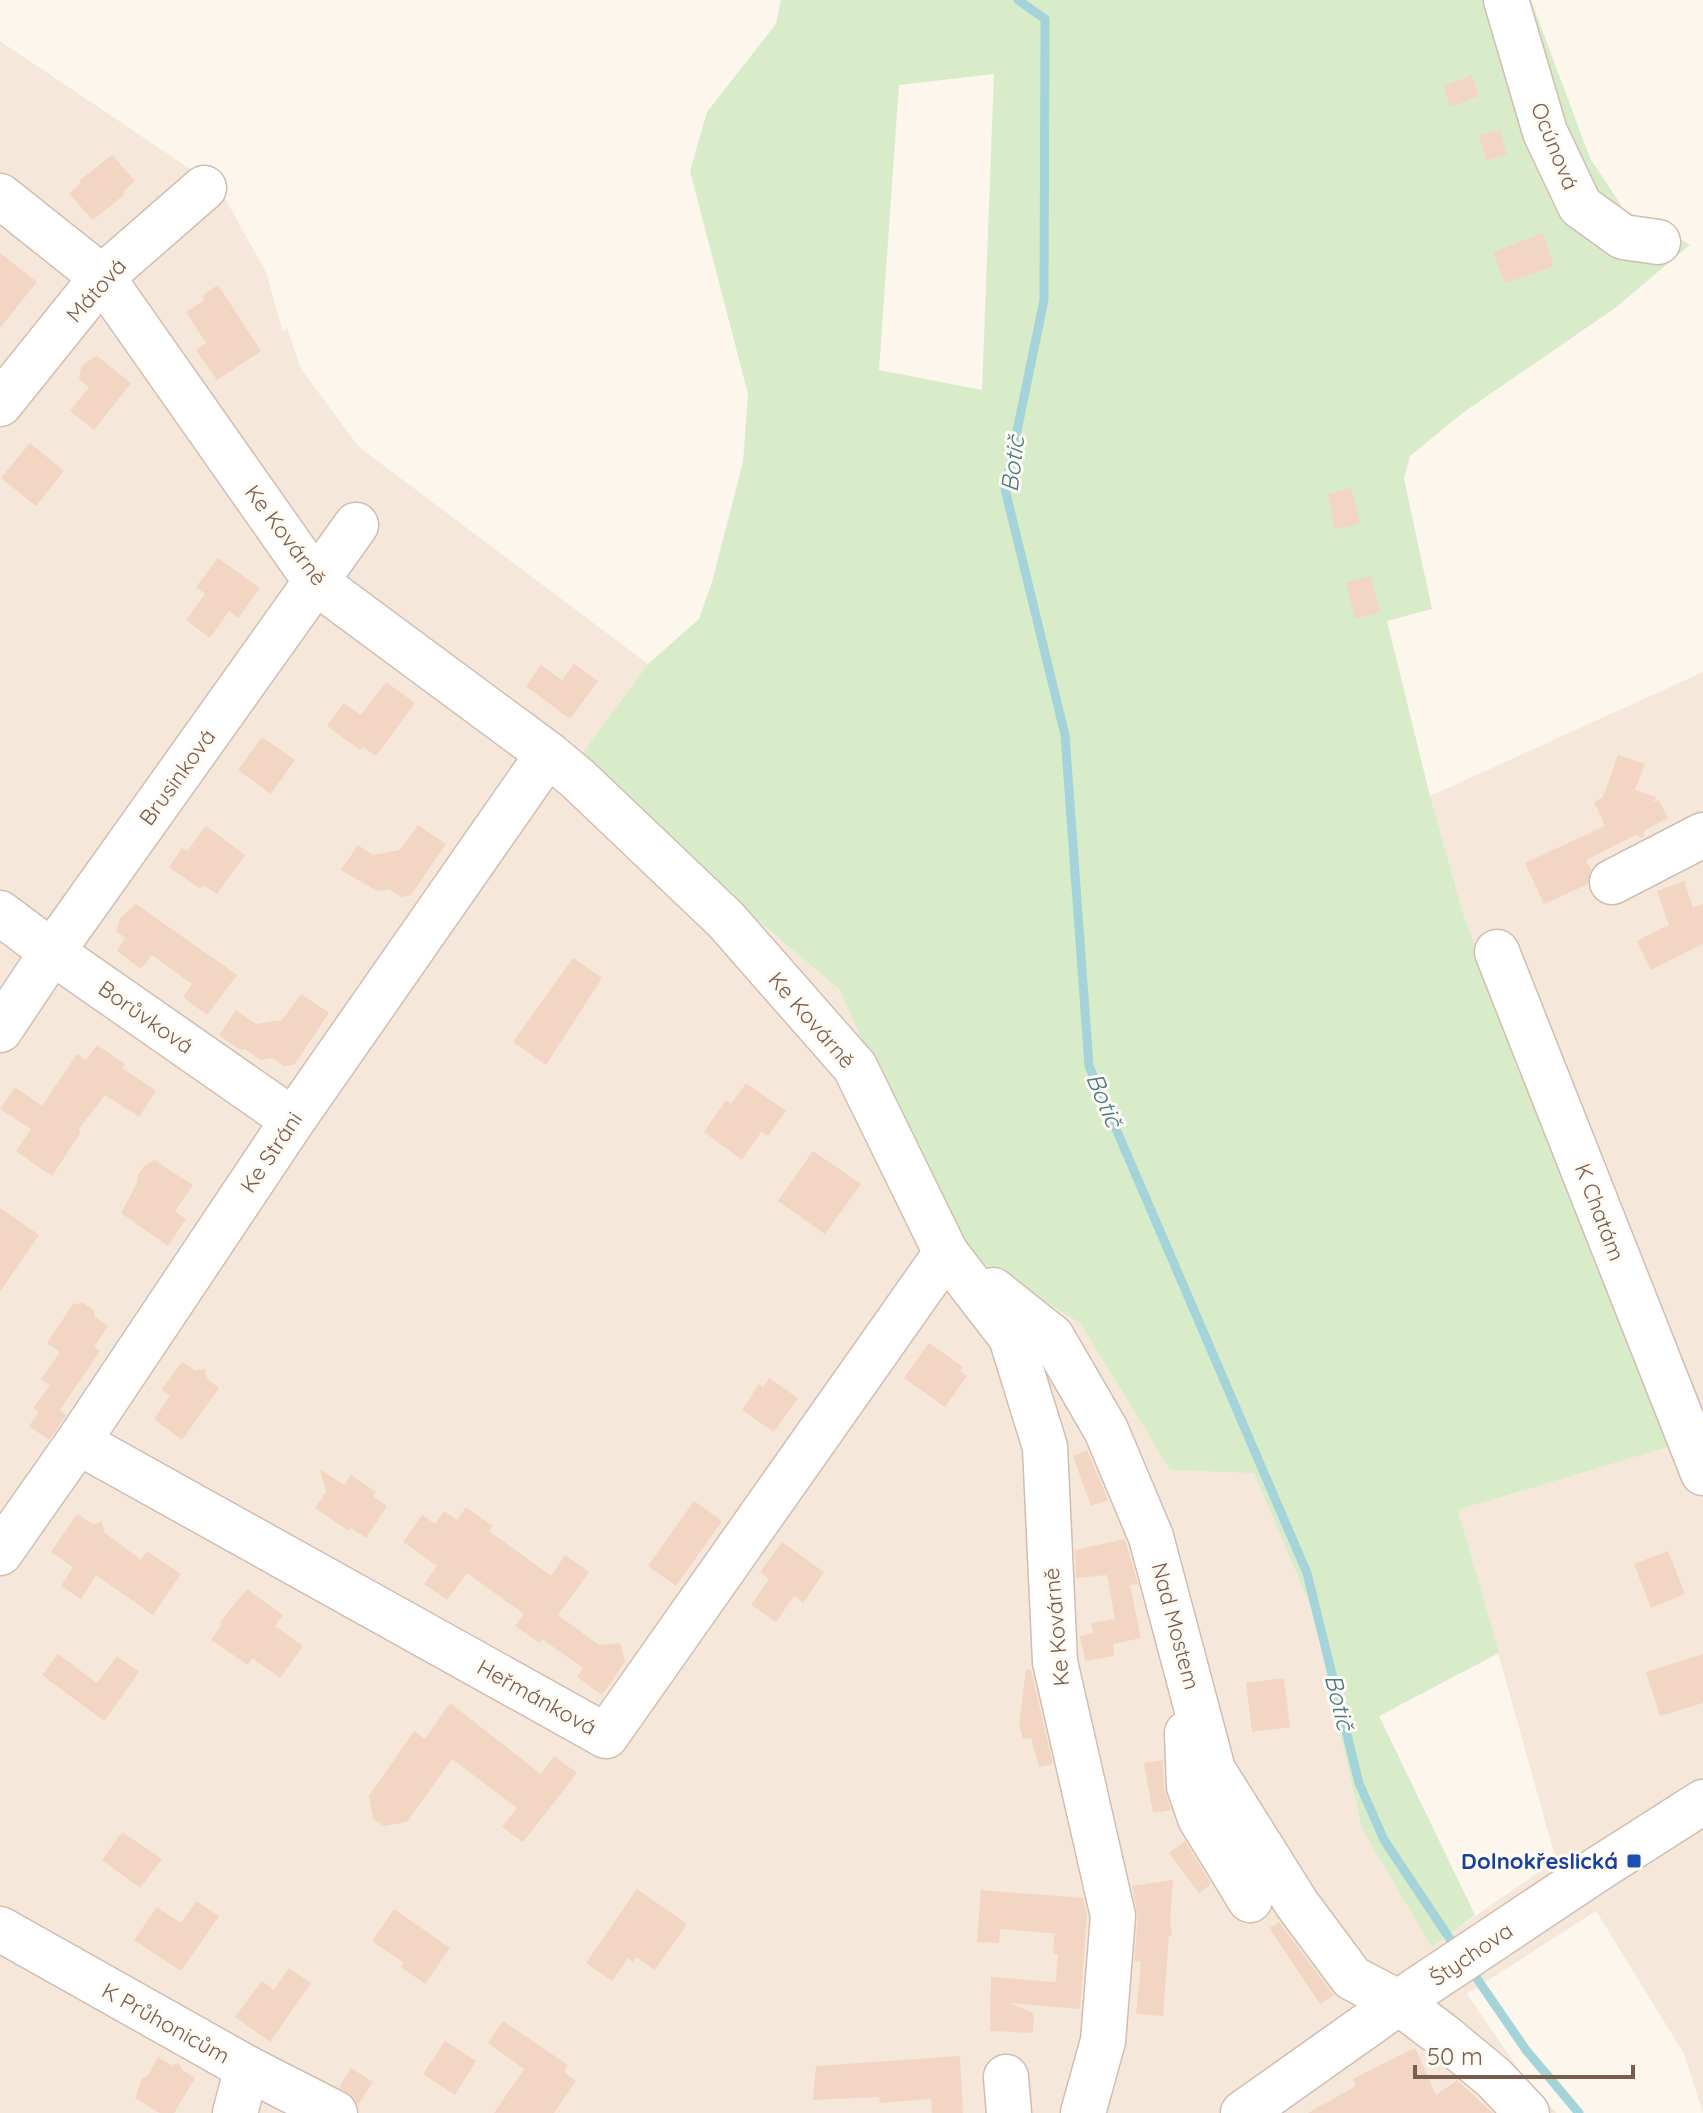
<svg xmlns="http://www.w3.org/2000/svg" width="1703" height="2113" viewBox="0 0 1703 2113" font-family="Quicksand,sans-serif">
	<rect width="100%" height="100%" fill="#fdf6ec"/>
	<!-- residential -->
	<path fill="#f5e8da" d="M0,41L220,189L266,272L283,332L287,328L301,369L359,447L648,664L581,755L716,885L840,990L949,1242L1080,1323L1170,1470L1254,1472L1312,1610L1362,1829L1432,1946L1556,1860L1458,1510L1673,1445L1464,916L1430,796L1703,672V2113L1684,2054L1596,1911L1467,1994L1524,2077L1557,2113H0Z"/>
	<!-- green -->
	<path fill="#d8ecc9" fill-rule="evenodd" d="M781,0H1531L1590,158L1628,216L1654,223L1690,245L1615,308L1464,412L1410,456L1404,479L1432,609L1387,621L1430,796L1464,916L1674,1445L1458,1510L1499,1653L1379,1716L1475,1915L1432,1947L1362,1829L1312,1610L1254,1473L1170,1470L1080,1323L949,1242L840,990L716,885L581,755L648,664L699,619L712,582L743,462L748,394L690,171L707,112L776,24ZM994,74L982,390L879,370L899,85Z"/>
	<g fill="none" stroke-linecap="round" stroke-linejoin="round">
		<!-- stream -->
		<g stroke="#a5d3da" stroke-width="9">
			<path d="M1018,0L1045,19L1044,300L1005,489L1065,735L1089,1066L1307,1573L1359,1783L1384,1840L1456,1948"/>
			<path d="M1469,1967L1526,2050L1579,2113"/>
		</g>
	</g>
	<!-- building -->
	<g fill="#f3d5c3">
		<path d="M1472,75L1479,96L1450,107L1443,86Z"/>
		<path d="M1500,130L1507,154L1486,161L1479,136Z"/>
		<path d="M112,155L135,181L123,192L125,194L93,220L69,194L81,183L79,181Z"/>
		<path d="M1543,233L1554,266L1505,283L1493,252Z"/>
		<path d="M0,253L37,282L0,328Z"/>
		<path d="M218,285L261,351L217,380L196,350L206,343L186,312L203,301L204,294Z"/>
		<path d="M97,356L131,383L94,430L70,411L89,387L79,379L81,368L87,361Z"/>
		<path d="M30,443L64,471L36,506L1,478Z"/>
		<path d="M1351,488L1360,523L1335,530L1328,494Z"/>
		<path d="M218,558L260,588L238,618L229,611L210,638L186,620L205,594L196,587Z"/>
		<path d="M1371,576L1380,612L1355,619L1346,583Z"/>
		<path d="M574,664L598,681L570,719L526,686L541,665L562,680Z"/>
		<path d="M386,682L415,703L376,756L363,747L360,750L327,726L344,703L361,715Z"/>
		<path d="M262,737L295,760L271,794L238,770Z"/>
		<path d="M1618,755L1645,764L1635,790L1656,797L1654,802L1659,800L1668,818L1645,830L1643,838L1635,835L1586,860L1591,869L1588,884L1544,904L1525,863L1605,826L1594,802L1603,797Z"/>
		<path d="M418,825L446,844L411,895L401,897L389,889L377,891L341,870L358,845L373,855L400,850Z"/>
		<path d="M206,826L245,855L217,894L204,885L200,889L169,867L182,848L187,851Z"/>
		<path d="M1684,881L1693,908L1703,904V944L1651,970L1637,941L1669,925L1657,891Z"/>
		<path d="M136,904L237,975L207,1015L183,997L192,984L152,955L141,969L117,951L125,938L116,931L120,918Z"/>
		<path d="M573,958L602,978L546,1065L513,1042Z"/>
		<path d="M301,994L329,1013L294,1065L284,1066L272,1058L260,1060L245,1049L240,1050L219,1035L236,1010L256,1024L282,1020Z"/>
		<path d="M97,1045L125,1064L122,1068L156,1091L139,1117L105,1095L78,1130L81,1132L52,1176L16,1151L31,1129L0,1109L15,1087L42,1106L77,1054L86,1060Z"/>
		<path d="M746,1083L786,1111L768,1136L761,1132L742,1160L704,1132L726,1100L731,1104Z"/>
		<path d="M813,1151L861,1184L825,1234L778,1201Z"/>
		<path d="M154,1160L193,1185L175,1211L186,1219L168,1246L121,1213L136,1185L138,1175L144,1166Z"/>
		<path d="M0,1208L39,1235L0,1292Z"/>
		<path d="M83,1303L94,1310L95,1317L108,1326L94,1347L100,1351L60,1410L66,1415L49,1440L29,1426L39,1412L33,1408L50,1385L41,1379L60,1352L47,1343L73,1304Z"/>
		<path d="M929,1343L963,1367L960,1371L967,1376L945,1407L904,1378Z"/>
		<path d="M182,1362L195,1370L205,1369L207,1379L219,1388L182,1440L154,1419L170,1396L161,1390Z"/>
		<path d="M769,1378L798,1398L774,1432L742,1410L759,1384L763,1387Z"/>
		<path d="M1087,1450L1108,1500L1091,1506L1073,1456Z"/>
		<path d="M320,1469L344,1485L351,1475L376,1492L373,1496L387,1506L366,1538L351,1528L349,1531L315,1508L326,1492Z"/>
		<path d="M694,1501L722,1521L676,1586L648,1566Z"/>
		<path d="M466,1507L493,1526L489,1531L551,1576L565,1555L589,1572L558,1615L599,1645L620,1643L625,1662L602,1695L577,1677L583,1668L542,1639L539,1643L515,1626L524,1614L467,1573L447,1600L424,1584L437,1566L403,1542L422,1515L435,1524L444,1511L457,1520Z"/>
		<path d="M77,1514L93,1524L102,1522L104,1532L141,1560L147,1551L181,1574L153,1615L96,1575L81,1599L61,1586L73,1567L51,1552Z"/>
		<path d="M1125,1539L1138,1584L1130,1585L1141,1638L1113,1644L1114,1656L1085,1661L1080,1636L1093,1633L1091,1623L1115,1619L1107,1575L1076,1578L1075,1550Z"/>
		<path d="M782,1542L824,1572L803,1603L794,1596L776,1622L751,1605L769,1579L760,1572Z"/>
		<path d="M1668,1551L1685,1594L1651,1608L1634,1564Z"/>
		<path d="M247,1589L283,1615L275,1626L303,1646L280,1678L252,1658L248,1665L211,1640L222,1624L220,1622Z"/>
		<path d="M58,1654L97,1683L117,1656L139,1672L104,1721L42,1675Z"/>
		<path d="M1703,1654V1703L1660,1716L1646,1672Z"/>
		<path d="M1026,1669L1031,1670L1053,1764L1039,1767L1031,1738L1023,1739L1019,1725Z"/>
		<path d="M1284,1678L1290,1727L1252,1732L1246,1683Z"/>
		<path d="M450,1703L541,1774L554,1756L577,1773L523,1842L502,1827L517,1808L452,1759L407,1822L384,1826L373,1819L369,1796L414,1731L425,1739Z"/>
		<path d="M1163,1760L1164,1787L1171,1810L1153,1813L1144,1763Z"/>
		<path d="M122,1832L162,1859L140,1888L102,1860Z"/>
		<path d="M1185,1841L1211,1884L1199,1893L1169,1853Z"/>
		<path d="M1173,1880L1170,1922L1172,1935L1169,1936L1163,2016L1136,2014L1141,1962L1134,1961L1138,1918L1132,1886Z"/>
		<path d="M637,1889L687,1924L655,1970L636,1957L633,1962L628,1958L612,1981L586,1963Z"/>
		<path d="M981,1890L1083,1898L1087,1914L1080,2009L1009,2003L1034,2013L1033,2033L990,2031L991,1977L1056,1982L1058,1954H1053L1054,1935L1060,1934L1000,1929L999,1943L977,1942Z"/>
		<path d="M196,1901L219,1916L181,1971L134,1940L157,1907L181,1923Z"/>
		<path d="M394,1909L450,1948L425,1984L401,1967L404,1963L372,1941Z"/>
		<path d="M1279,1922L1332,1993L1335,1995L1320,2004L1269,1928Z"/>
		<path d="M289,1968L311,1983L270,2042L235,2017L262,1981L274,1990Z"/>
		<path d="M503,2021L568,2065L564,2072L576,2081L554,2113H494L524,2069L488,2043Z"/>
		<path d="M445,2041L476,2061L455,2095L423,2074Z"/>
		<path d="M1415,2048L1436,2095L1457,2080L1493,2113H1308L1356,2086L1353,2079Z"/>
		<path d="M960,2056L963,2113H932L931,2099L880,2103L879,2097L813,2100L816,2066Z"/>
		<path d="M158,2057L171,2065L179,2063L182,2070L195,2078L174,2113H160L135,2098L142,2078L147,2077Z"/>
		<path d="M351,2068L373,2082L358,2105L355,2099L339,2087Z"/>
	</g>
	<g fill="none" stroke-linecap="round" stroke-linejoin="round">
		<defs>
			<g id="minor">
				<path d="M1506,0L1545,132L1580,206L1623,237L1658,242"/>
				<path d="M0,196L102,277L317,583L548,754L578,779L726,920L855,1067L946,1253L1011,1337L1045,1447L1055,1662L1113,1916L1103,2041L1083,2113"/>
				<path d="M0,404L102,277L204,188"/>
				<path d="M1612,882L1703,835"/>
				<path d="M0,913L52,952L293,1120"/>
				<path d="M1497,952L1703,1473"/>
				<path d="M0,1030L52,952L356,525"/>
				<path d="M993,1290L1052,1337L1106,1430L1151,1537L1213,1770L1297,1904L1352,1978L1400,2003L1446,2038L1494,2078L1527,2113"/>
				<path d="M78,1442L606,1736L946,1253"/>
				<path d="M0,1553L78,1442L293,1120L548,754"/>
				<path d="M1187,1733L1189,1786L1200,1818L1250,1900"/>
				<path d="M0,1929L247,2068L335,2113"/>
				<path d="M1006,2077L1009,2113"/>
				<path d="M235,2113L247,2068"/>
				<path d="M1243,2113L1418,1989L1601,1867L1703,1802"/>
			</g>
		</defs>
		<!-- minor casing -->
		<use href="#minor" stroke="#d1beb0" stroke-width="47"/>
		<!-- minor -->
		<use href="#minor" stroke="#fff" stroke-width="44"/>
	</g>
	<!-- markers -->
	<rect fill="#1a4fb4" stroke="#fffaf3" stroke-width="3" x="1626" y="1853" width="16" height="16" rx="4"/>
	<g text-anchor="middle" stroke-width="6" stroke-linejoin="round" paint-order="stroke">
		<!-- street labels -->
		<g font-size="22" fill="#7a5c4d" stroke="#fffaf3">
			<text transform="translate(1555 146) rotate(68)" y="8">Ocúnová</text>
			<text transform="translate(96 290) rotate(-48)" y="8">Mátová</text>
			<text transform="translate(286 535) rotate(53)" y="8">Ke Kovárně</text>
			<text transform="translate(177 777) rotate(-54)" y="8">Brusinková</text>
			<text transform="translate(146 1017) rotate(35)" y="8">Borůvková</text>
			<text transform="translate(812 1020) rotate(49)" y="8">Ke Kovárně</text>
			<text transform="translate(271 1152) rotate(-56)" y="8">Ke Stráni</text>
			<text transform="translate(1600 1212) rotate(69)" y="8">K Chatám</text>
			<text transform="translate(1176 1626) rotate(75)" y="8">Nad Mostem</text>
			<text transform="translate(1056 1627) rotate(-95)" y="8">Ke Kovárně</text>
			<text transform="translate(537 1697) rotate(29)" y="8">Heřmánková</text>
			<text transform="translate(1471 1954) rotate(-34)" y="8">Štychova</text>
			<text transform="translate(166 2023) rotate(29)" y="8">K Průhonicům</text>
		</g>
		<!-- transit labels -->
		<g font-size="22" font-weight="bold" fill="#164399" stroke="#fffaf3" text-anchor="end">
			<text x="1618" y="1869">Dolnokřeslická</text>
		</g>
		<!-- water labels -->
		<g font-size="24" font-style="italic" fill="#437c86" stroke="#fffaf3">
			<text transform="translate(1013 464) rotate(-83)" y="8">Botič</text>
			<text transform="translate(1104 1100) rotate(67)" y="8">Botič</text>
			<text transform="translate(1339 1702) rotate(76)" y="8">Botič</text>
		</g>
	</g>
	<!-- scale -->
	<path d="M1415 2065v12h218v-12" fill="none" stroke="#7a5c4d" stroke-width="4"/>
	<text x="1427" y="2065" font-size="24" fill="#7a5c4d" stroke="#fffaf3" stroke-width="6" paint-order="stroke">50 m</text>
</svg>
